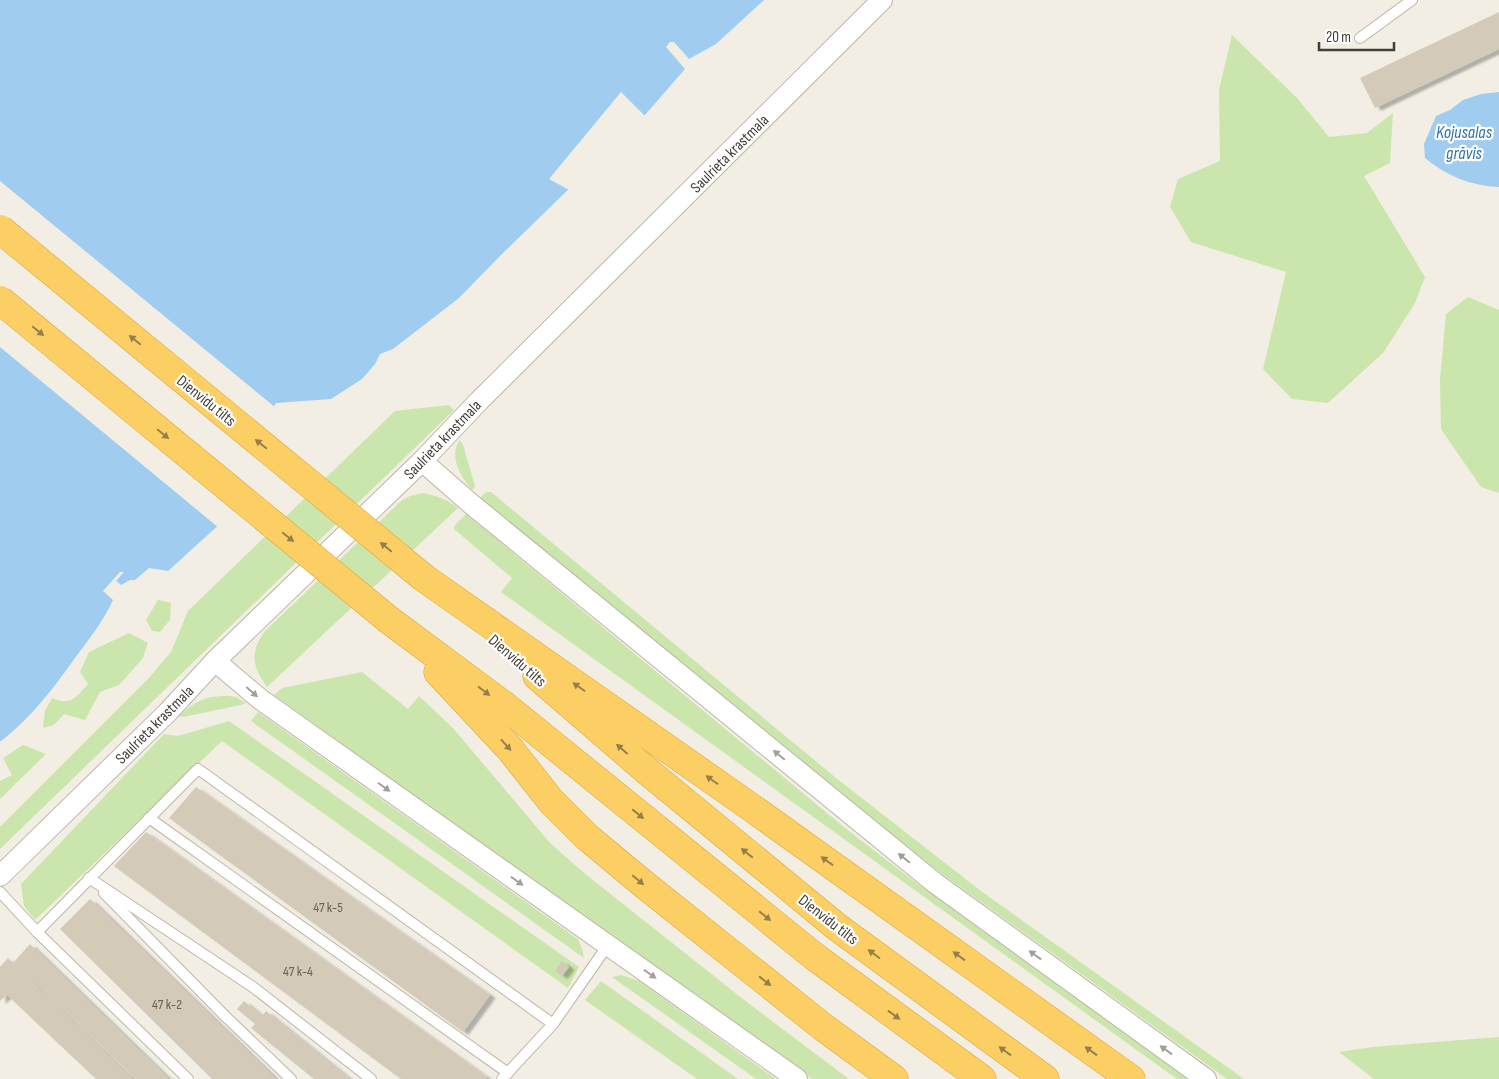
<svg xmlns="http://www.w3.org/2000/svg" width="1499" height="1079" viewBox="0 0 1499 1079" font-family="'Sofia Sans Condensed',sans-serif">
	<defs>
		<filter id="shadow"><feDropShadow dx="5.5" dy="3" stdDeviation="1" flood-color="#0004"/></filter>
	</defs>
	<rect width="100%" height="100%" fill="#f2eee4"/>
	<!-- green -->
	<g fill="#cae6ac">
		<path d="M1232,35L1297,98L1329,137L1367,133L1393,113L1390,163L1364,176L1425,277L1415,303L1383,353L1328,403L1292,399L1263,369L1286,272L1191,242L1170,207L1178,179L1220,161L1219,90Z"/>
		<path d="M1468,297L1499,310V493L1481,487L1441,429L1440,379L1446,314Z"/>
		<path d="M449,405L454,410L0,849V827L148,679L171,652L188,611L395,411Z"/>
		<path d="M460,440L463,445L475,486L472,490C461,477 448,456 460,440Z"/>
		<path d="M486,492H491L836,778L981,891L1244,1079H1227L941,873L849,802L480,498Z"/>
		<path d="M423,493C437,496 447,499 458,508L267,687C252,666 250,653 264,632L401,501L410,496Z"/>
		<path d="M466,514L845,828L915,882L991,937L1001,942L1189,1079H1177L501,592L512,578L454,529L455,525Z"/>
		<path d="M158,600L171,603L170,620L160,632L152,631L146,620Z"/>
		<path d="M129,633L148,643L143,658L119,685L100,692L85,720L64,714L54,725L43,728L45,711L52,698C72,706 75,698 88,684L80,672L89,652Z"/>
		<path d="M362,672L408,709L419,696L453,728L550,843L584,873L748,1003L849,1079H812L604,932L274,695L282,688Z"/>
		<path d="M228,696L236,697L246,703L241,705L183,717L179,716C195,701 205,696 228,696Z"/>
		<path d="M258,712L578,939L582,949L584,958L251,721Z"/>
		<path d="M229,721L579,967L568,988L222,741L35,920L24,906L21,884L164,734L178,736Z"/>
		<path d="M23,745L46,754L0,799V781L12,775L3,758Z"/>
		<path d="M621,975L639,981L776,1079H756L612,977Z"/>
		<path d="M601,981L738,1079H697L585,1000Z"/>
		<path d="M1499,1037V1079H1374L1339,1052L1372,1047Z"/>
	</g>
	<!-- water -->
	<g fill="#a0ccef">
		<path d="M0,0H764L716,44L689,59L674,42H670L666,47L685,69L638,123L627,114L575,183L503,253L459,298L393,349L380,354L375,364L362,379L331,399L276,403L259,432L239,475L222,522L168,571L149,568L135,580H130L121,585L116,581L124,572H120L103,591L113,600C103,622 89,639 75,658C53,689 30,719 0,742Z"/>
		<path d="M1499,92V187C1472,186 1446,176 1425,158L1424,144L1436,116L1450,110L1463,100L1481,94Z"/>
	</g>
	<!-- pier -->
	<g fill="#f2eee4">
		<path d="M621,92L646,117L638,126L627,118L577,184L571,191L549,179Z"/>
		<path d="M0,181L276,408L262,433L241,476L224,523L219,528L0,347Z"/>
	</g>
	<!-- building -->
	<g fill="#d3cab9" filter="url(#shadow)">
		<path d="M1499,12V49L1375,108L1360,78Z"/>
		<path d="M196,787L490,995L463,1032L169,818Z"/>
		<path d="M146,832L487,1077L485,1079H401L114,866Z"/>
		<path d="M90,899L276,1079H212L60,929Z"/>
		<path d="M30,944L169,1079H136L14,962Z"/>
		<path d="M8,958L133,1079H96L7,995L0,1001V967Z"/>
		<path d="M562,961L569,967L562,976L555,971Z"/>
		<path d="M244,1001L262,1016L266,1011L350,1079H314L251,1028L255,1024L237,1009Z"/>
	</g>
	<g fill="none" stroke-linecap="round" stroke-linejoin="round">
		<defs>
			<g id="lane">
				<path d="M1360,38L1412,0"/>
				<path d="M149,818L508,1073"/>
				<path d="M89,878L253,987L371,1079"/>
				<path d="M0,892L37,932L188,1079"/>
				<path d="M104,893L226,1017L291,1079"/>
				<path d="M37,932L198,769L553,1024"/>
				<path d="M502,1079L553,1024L608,945"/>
			</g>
			<g id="street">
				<path d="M422,461L470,503L935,883L1206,1079"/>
				<path d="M215,661L260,699L797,1079"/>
				<path d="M0,876L168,712L215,661L422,461L479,401L882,0"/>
			</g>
			<g id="highway">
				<path d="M424,578L752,808L1131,1079"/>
				<path d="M389,620L505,706L815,957L982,1079"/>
				<path d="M438,672L510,749L551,801L587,837L646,886L823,1027L894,1079"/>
				<path d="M537,676L646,770L837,927L1045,1079"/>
			</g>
		</defs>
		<!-- lane casing -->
		<use href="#lane" stroke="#bdb6a7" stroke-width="12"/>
		<!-- street casing -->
		<use href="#street" stroke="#bdb6a7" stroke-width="22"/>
		<!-- highway casing -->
		<use href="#highway" stroke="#dba434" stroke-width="29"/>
		<!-- lane -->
		<use href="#lane" stroke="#fff" stroke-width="10"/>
		<!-- street -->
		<use href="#street" stroke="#fff" stroke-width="20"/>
		<!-- highway -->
		<use href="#highway" stroke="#fccf64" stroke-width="28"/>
		<defs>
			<g id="highway-bridge">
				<path d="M0,229L424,578"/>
				<path d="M0,300L389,620"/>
			</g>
		</defs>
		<!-- highway-bridge casing -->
		<use href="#highway-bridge" stroke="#dba434" stroke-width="29" stroke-linecap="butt"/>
		<!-- highway-bridge -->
		<use href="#highway-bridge" stroke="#fccf64" stroke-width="28"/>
	</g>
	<!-- one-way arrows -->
	<defs><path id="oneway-solid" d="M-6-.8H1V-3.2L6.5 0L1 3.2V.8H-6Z" transform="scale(1.25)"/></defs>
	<g fill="#977f4a">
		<use href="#oneway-solid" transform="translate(38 331) rotate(39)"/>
		<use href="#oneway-solid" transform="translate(135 340) rotate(-141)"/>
		<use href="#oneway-solid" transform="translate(163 434) rotate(39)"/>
		<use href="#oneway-solid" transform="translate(261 444) rotate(-141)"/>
		<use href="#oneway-solid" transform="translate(288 537) rotate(39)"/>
		<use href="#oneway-solid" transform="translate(386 547) rotate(-141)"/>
		<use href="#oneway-solid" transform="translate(579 687) rotate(-145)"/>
		<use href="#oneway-solid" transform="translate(484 691) rotate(37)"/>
		<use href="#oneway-solid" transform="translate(506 745) rotate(48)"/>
		<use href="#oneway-solid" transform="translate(622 749) rotate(-139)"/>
		<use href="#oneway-solid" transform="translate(712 780) rotate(-145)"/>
		<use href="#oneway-solid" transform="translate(638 814) rotate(39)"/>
		<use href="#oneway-solid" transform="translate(747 853) rotate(-141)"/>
		<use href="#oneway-solid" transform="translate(827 861) rotate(-144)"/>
		<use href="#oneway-solid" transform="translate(638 880) rotate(40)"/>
		<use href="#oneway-solid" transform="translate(765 916) rotate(39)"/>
		<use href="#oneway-solid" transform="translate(874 954) rotate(-143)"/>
		<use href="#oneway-solid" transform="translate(959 956) rotate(-144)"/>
		<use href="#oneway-solid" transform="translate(765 981) rotate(38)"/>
		<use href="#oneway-solid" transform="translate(894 1015) rotate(36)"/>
		<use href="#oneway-solid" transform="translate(1005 1051) rotate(-144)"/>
		<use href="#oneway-solid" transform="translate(1091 1051) rotate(-144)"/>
	</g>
	<g fill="#a29e9a">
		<use href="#oneway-solid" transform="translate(252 692) rotate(41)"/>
		<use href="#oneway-solid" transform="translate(779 755) rotate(-141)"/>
		<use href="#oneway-solid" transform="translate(384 787) rotate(35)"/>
		<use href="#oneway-solid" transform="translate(904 858) rotate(-141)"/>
		<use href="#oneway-solid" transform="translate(517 881) rotate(35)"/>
		<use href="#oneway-solid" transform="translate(1035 955) rotate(-144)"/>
		<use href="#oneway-solid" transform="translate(650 974) rotate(35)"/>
		<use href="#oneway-solid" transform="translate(1166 1050) rotate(-144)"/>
	</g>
	<g text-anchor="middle" stroke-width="4.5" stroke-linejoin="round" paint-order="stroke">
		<!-- number labels -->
		<g font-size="14" fill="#686155">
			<text x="328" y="912">47 k-5</text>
			<text x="298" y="976">47 k-4</text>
			<text x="167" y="1009">47 k-2</text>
		</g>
		<!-- street labels -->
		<g font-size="16" fill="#443e34" stroke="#fff">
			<text transform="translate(729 153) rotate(-45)" y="6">Saulrieta krastmala</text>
			<text transform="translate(207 400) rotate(39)" y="6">Dienvidu tilts</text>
			<text transform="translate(442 439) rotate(-46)" y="6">Saulrieta krastmala</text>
			<text transform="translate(518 660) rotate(41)" y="6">Dienvidu tilts</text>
			<text transform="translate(154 724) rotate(-45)" y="6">Saulrieta krastmala</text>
			<text transform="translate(829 919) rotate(38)" y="6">Dienvidu tilts</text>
		</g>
		<!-- water labels -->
		<g font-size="18" font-style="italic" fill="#2f74ae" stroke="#fff">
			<text x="1464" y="138">Kojusalas<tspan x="1464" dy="21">grāvis</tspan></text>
		</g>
	</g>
	<!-- scale -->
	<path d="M1319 42v8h75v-8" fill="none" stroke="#443e34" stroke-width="2.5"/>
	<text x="1326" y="42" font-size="15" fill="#443e34" stroke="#ffffff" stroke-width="4" paint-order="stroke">20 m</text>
</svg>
